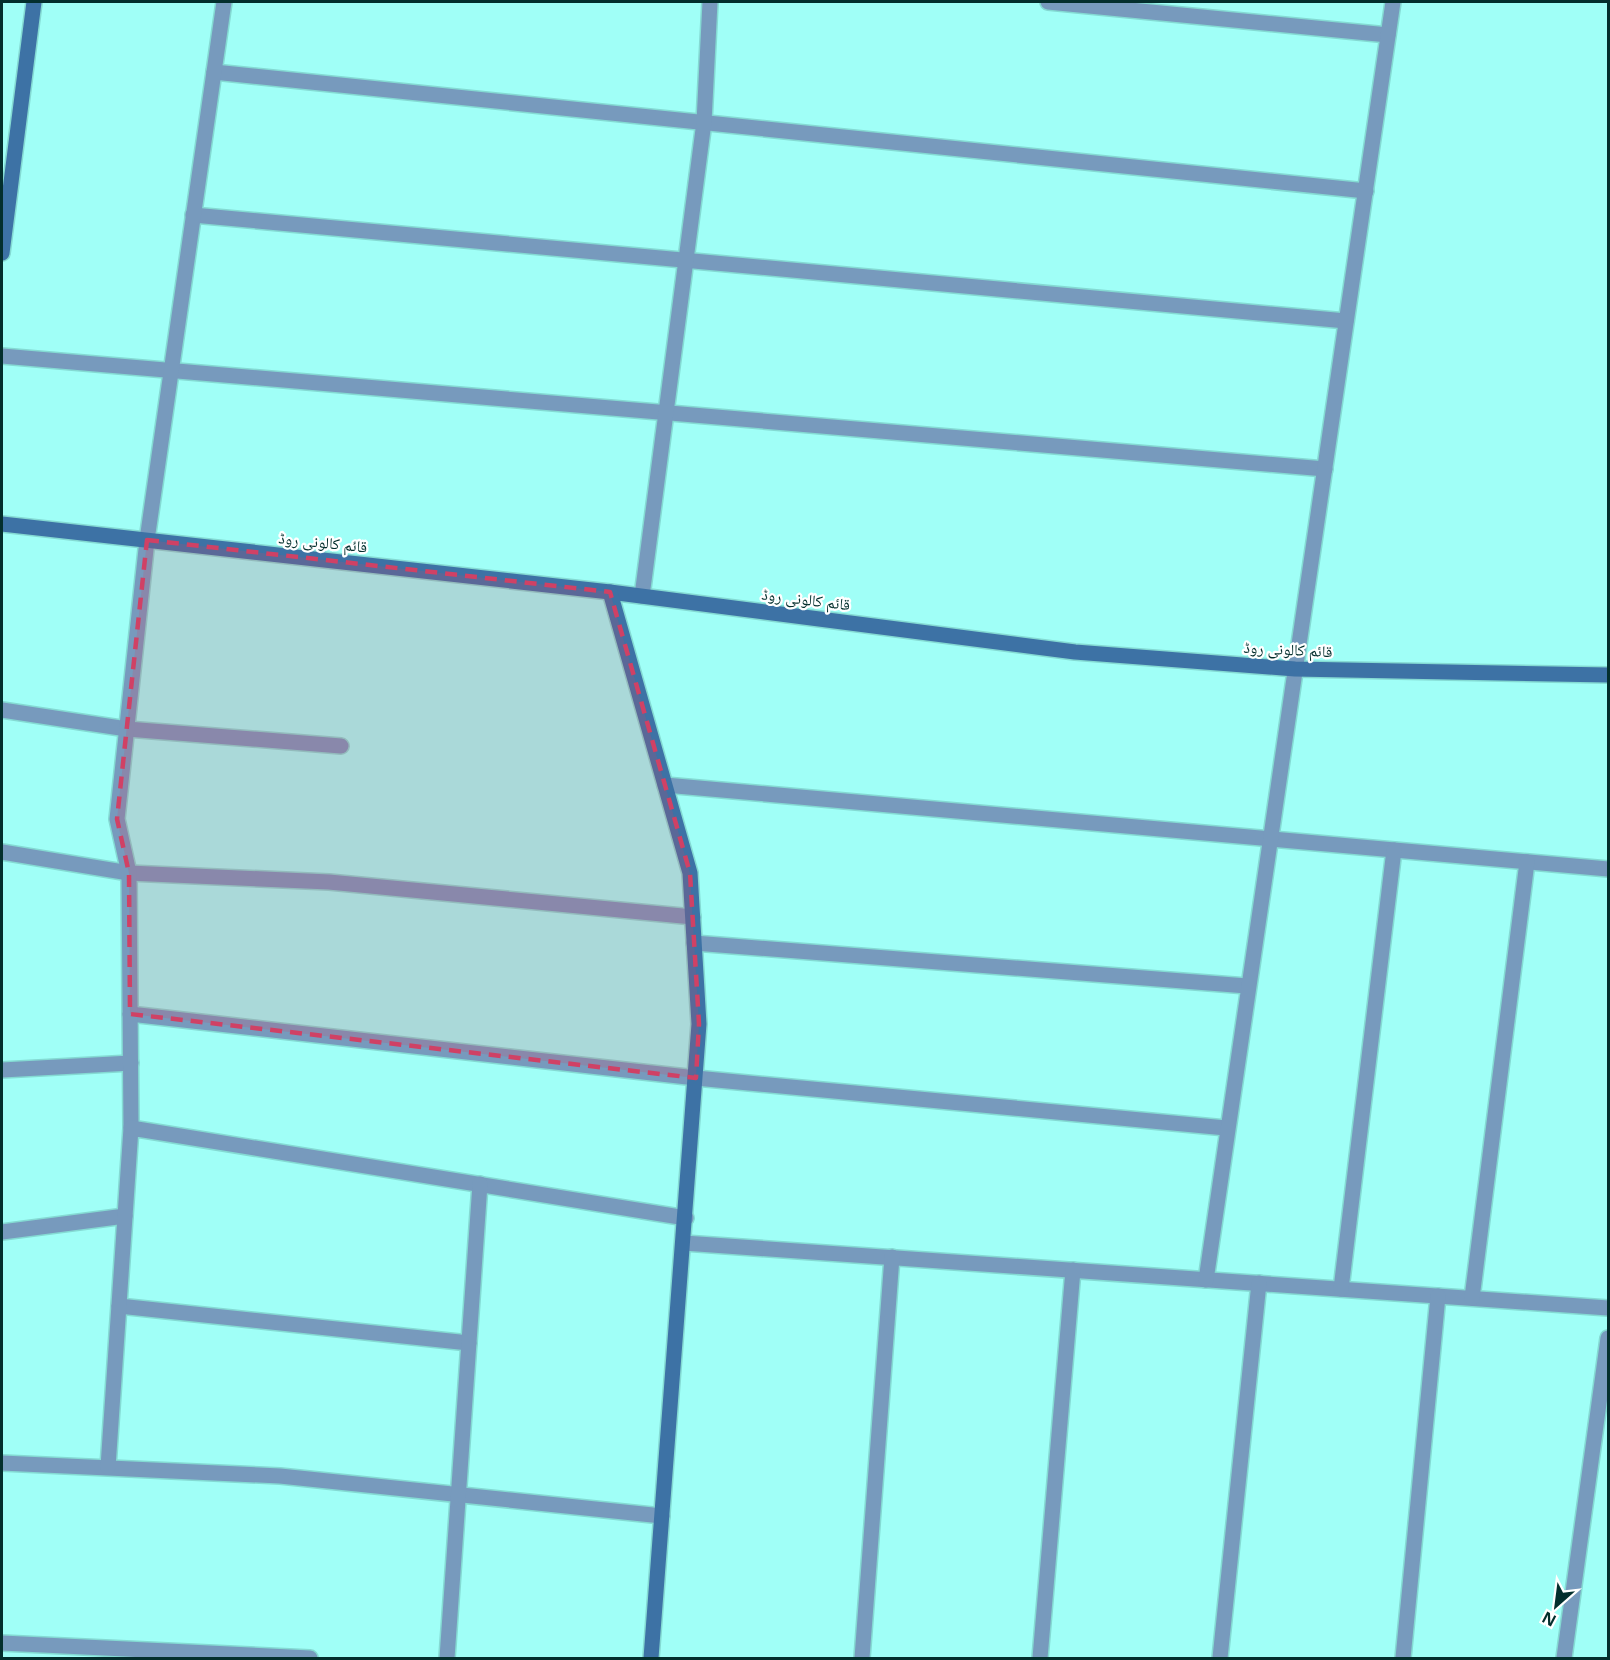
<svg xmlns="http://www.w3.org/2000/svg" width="1610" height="1660" viewBox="0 0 1610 1660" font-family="'Noto Sans','Noto Naskh Arabic',sans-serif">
	<rect width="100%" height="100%" fill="#a0fff7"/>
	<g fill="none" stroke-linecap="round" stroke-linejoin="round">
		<defs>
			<g id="street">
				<path d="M1048,2L1388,35"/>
				<path d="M214,72L1366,191"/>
				<path d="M193,215L1346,321"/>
				<path d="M2,356L1325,469"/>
				<path d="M642,596L704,122L710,2"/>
				<path d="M2,710L127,729L341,746"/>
				<path d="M665,785L1608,869"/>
				<path d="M2,852L129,873L329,882L693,917"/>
				<path d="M694,943L1247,986"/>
				<path d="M130,1014L696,1078L1226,1128"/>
				<path d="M2,1070L131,1063"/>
				<path d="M131,1128L129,873L117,819L147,540L224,2"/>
				<path d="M2,1232L125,1216"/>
				<path d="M684,1243L1608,1308"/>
				<path d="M1206,1280L1393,2"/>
				<path d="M1341,1289L1394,850"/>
				<path d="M1472,1298L1527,862"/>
				<path d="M119,1306L469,1343"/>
				<path d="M2,1463L280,1476L662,1516"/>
				<path d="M108,1467L131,1128L686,1218"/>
				<path d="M2,1643L310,1658"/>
				<path d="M447,1658L480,1184"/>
				<path d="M862,1658L892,1257"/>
				<path d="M1040,1658L1073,1270"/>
				<path d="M1220,1658L1259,1283"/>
				<path d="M1403,1658L1438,1296"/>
				<path d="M1564,1658L1608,1338"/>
			</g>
			<g id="secondary">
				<path d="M2,253L34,2"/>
				<path d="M2,524L610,592L1075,652L1295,669L1608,675"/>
				<path d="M610,592L690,873L699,1024L651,1658"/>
			</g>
		</defs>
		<!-- street casing -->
		<use href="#street" stroke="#84dad3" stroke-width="18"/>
		<!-- secondary casing -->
		<use href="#secondary" stroke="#84dad3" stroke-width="18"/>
		<!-- street -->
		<use href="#street" stroke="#779abd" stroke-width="15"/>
		<!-- secondary -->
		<use href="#secondary" stroke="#3d72a5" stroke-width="15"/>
	</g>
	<!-- marked area -->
	<path fill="#d04165" fill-opacity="0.2" stroke="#d04165" stroke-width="4.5" stroke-dasharray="12 8" stroke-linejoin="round" d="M147,540L610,592L690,873L699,1024L696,1078L130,1014L129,873L117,819Z"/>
	<g text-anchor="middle" stroke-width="4.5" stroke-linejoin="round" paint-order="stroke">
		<!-- street labels -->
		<g font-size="16" fill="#032f2d" stroke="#fff">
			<text transform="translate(323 542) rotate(6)" y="6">قائم کالونی روڈ</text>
			<text transform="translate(806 599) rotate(7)" y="6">قائم کالونی روڈ</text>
			<text transform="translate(1288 649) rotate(3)" y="6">قائم کالونی روڈ</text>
		</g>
	</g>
	<!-- border -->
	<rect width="1610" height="1660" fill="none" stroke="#032f2d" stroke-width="6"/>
	<!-- north arrow -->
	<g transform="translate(1556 1606) rotate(208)" stroke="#ffffff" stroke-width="4.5" paint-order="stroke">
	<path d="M0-4.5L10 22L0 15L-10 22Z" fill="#032f2d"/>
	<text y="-9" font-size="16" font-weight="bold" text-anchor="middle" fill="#032f2d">N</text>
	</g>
</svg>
